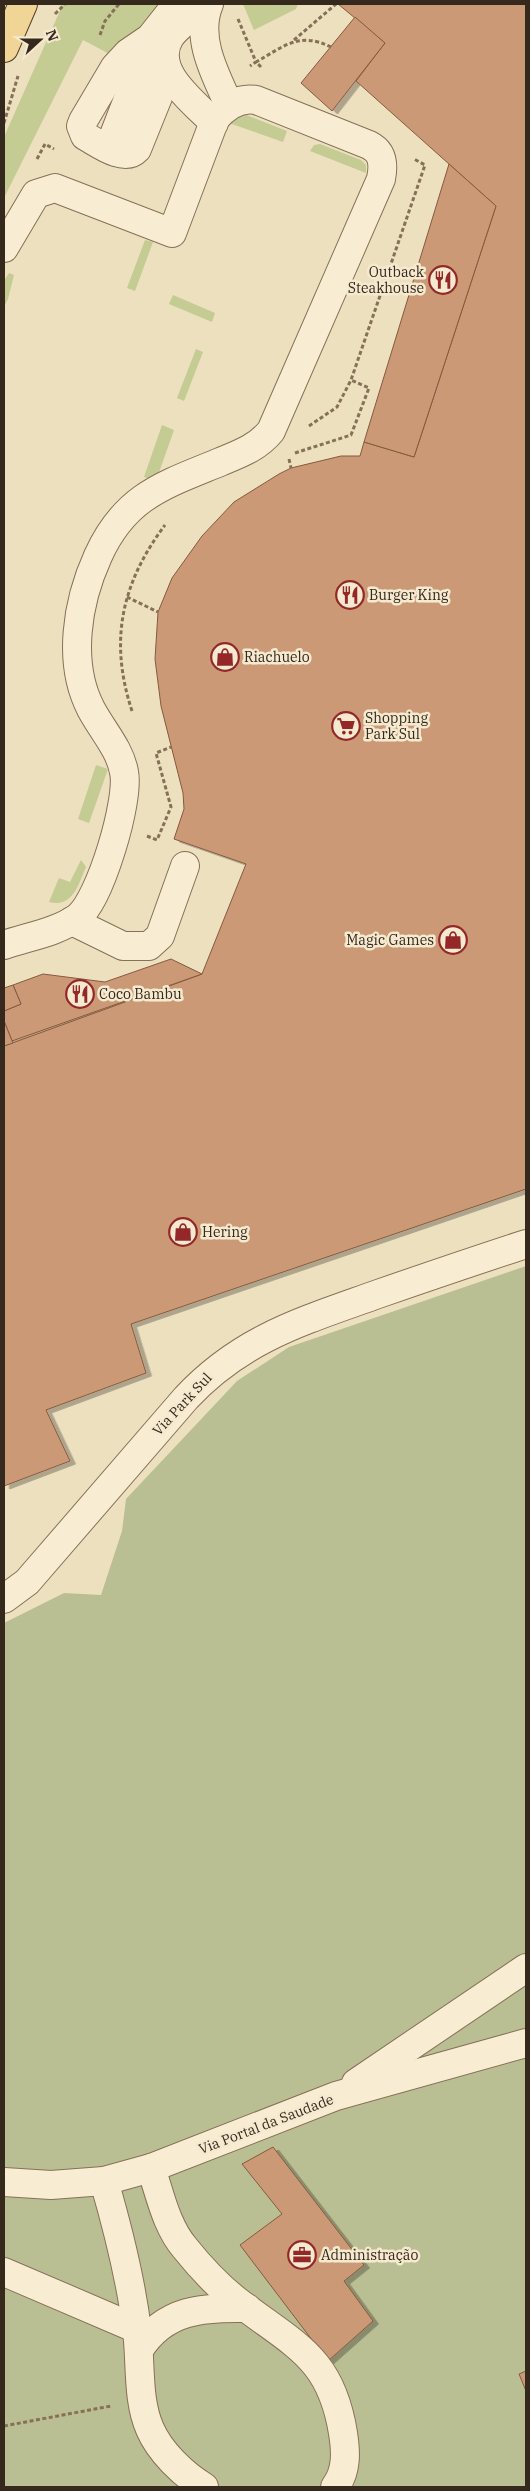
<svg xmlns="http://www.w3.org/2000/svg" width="530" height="2491" viewBox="0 0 530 2491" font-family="'IBM Plex Serif',serif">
	<defs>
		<filter id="shadow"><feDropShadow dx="5.5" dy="3" stdDeviation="0" flood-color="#0004"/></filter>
	</defs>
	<rect width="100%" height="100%" fill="#ede0bf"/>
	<!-- green -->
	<g fill="#c4cb93">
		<path d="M63,4H164L117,58L83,40L4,198V137Z"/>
		<path d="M298,4L296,9L254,30L243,4Z"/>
		<path d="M241,113L287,131L283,142L229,123Z"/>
		<path d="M320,144L361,160L366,165V173L310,151L314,145Z"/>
		<path d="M145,240L153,242L135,291L127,288Z"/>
		<path d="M9,273L14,275L8,299L4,307V281Z"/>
		<path d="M173,295L215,313L212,322L169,304Z"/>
		<path d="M196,349L203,352L184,401L177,398Z"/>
		<path d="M162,425L174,430L156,481L144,477Z"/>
		<path d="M96,765L108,769L89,823L78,819Z"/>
		<path d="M81,860L86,867C78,885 73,908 49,902L59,878L70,882Z"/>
	</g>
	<!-- cemetery -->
	<path fill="#babf93" d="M526,1266V2487H4V1623L64,1593L101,1595L122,1531L126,1499L237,1381L289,1347Z"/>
	<!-- building -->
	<g fill="#cb9975" stroke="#855a3e" filter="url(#shadow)">
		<path d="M338,4H526V1189L131,1324L146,1373L46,1410L70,1461L4,1486V1046L202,974L246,864L174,839L184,809L183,793L161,706L155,659L158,612L172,578L202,536L234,502L279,474L291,468L341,456H360L364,442L414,457L496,206L356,81L385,43Z"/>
		<path d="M355,17L385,43L332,111L301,83Z"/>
		<path d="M449,164L496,206L414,457L364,442Z"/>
		<path d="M171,959L202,974L12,1041L4,1021V1011L21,1004L13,985L43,974L105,982Z"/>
		<path d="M13,985L21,1004L4,1011V988Z"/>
		<path d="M4,1021L13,1043L4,1046Z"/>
		<path d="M273,2147L364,2265L344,2281L373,2321L328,2361L240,2245L282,2214L242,2164Z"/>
		<path d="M526,2371V2391L519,2374Z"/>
	</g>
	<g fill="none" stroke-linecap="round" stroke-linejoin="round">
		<defs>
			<g id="minor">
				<path d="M208,4C196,14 179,24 170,37C149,70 194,102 214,123"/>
				<path d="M209,4C195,38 215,74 229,105"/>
				<path d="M150,38L147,66L156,85L158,97L137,149C124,163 98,143 85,136L81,126L83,121L115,67L128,53L150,38L177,4"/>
				<path d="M109,148L133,86L147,66"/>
				<path d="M4,248L36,194L55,188L172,233L215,119C225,107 239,97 256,100L369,145C383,152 384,164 381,179L271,431C257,448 239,454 220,462C164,485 125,496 98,556C77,602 67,663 91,709C102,730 120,749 124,772C130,800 100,900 78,917C58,932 27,937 4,945"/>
				<path d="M72,921L123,946H149L160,936L185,866"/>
				<path d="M4,1599L27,1582L186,1398C242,1338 303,1321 378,1294C427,1277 477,1260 526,1244"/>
				<path d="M356,2083L526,1968"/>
				<path d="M151,2168C160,2194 166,2226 185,2248C201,2268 221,2289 241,2304C296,2346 331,2358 343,2433C346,2452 347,2471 335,2487"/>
				<path d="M104,2181C118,2229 131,2281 137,2330C141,2362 137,2400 150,2429C160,2452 183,2474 204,2487"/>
				<path d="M4,2182L51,2185L104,2181L151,2168L336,2096L526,2043"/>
				<path d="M4,2272L137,2329"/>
				<path d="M139,2350C164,2309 204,2307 247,2308"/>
			</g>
			<path id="major" d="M4,48L23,4"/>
		</defs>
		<!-- minor casing -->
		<use href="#minor" stroke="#867058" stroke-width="30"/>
		<!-- major casing -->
		<use href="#major" stroke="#533f2c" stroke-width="30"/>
		<!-- path -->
		<g stroke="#867058" stroke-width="3" stroke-dasharray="4 2.5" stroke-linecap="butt">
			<path d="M55,14L65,4"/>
			<path d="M238,19L256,62L250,66"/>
			<path d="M100,35L105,21L119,4"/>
			<path d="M294,40L336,4"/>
			<path d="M261,67L256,62C283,47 299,31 331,47"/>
			<path d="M4,123L18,76"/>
			<path d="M37,159L45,144L54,149"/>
			<path d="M309,426L337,407L351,380L425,165L414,159"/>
			<path d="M295,453L351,435L369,388L351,380"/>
			<path d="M289,459L291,468"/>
			<path d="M127,597L158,612"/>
			<path d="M132,711C109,641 121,584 165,525"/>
			<path d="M147,836L157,840L171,807L156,753L171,747"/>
			<path d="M4,2426L111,2406"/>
		</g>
		<!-- minor -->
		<use href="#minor" stroke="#f8edd2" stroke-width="28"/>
		<!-- major -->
		<use href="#major" stroke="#f1d596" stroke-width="28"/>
	</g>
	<!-- icons -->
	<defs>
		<symbol id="restaurant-ring" viewBox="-11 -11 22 22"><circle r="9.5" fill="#f5eacf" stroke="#942828" stroke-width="1.5"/><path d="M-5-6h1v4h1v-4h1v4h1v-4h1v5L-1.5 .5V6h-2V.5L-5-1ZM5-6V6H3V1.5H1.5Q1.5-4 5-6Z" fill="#942828"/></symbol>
		<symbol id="shop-ring" viewBox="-11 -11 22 22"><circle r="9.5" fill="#f5eacf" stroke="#942828" stroke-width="1.5"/><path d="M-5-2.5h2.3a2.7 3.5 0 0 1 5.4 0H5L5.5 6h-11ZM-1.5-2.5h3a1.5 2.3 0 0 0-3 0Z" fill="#942828"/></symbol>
		<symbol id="supermarket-ring" viewBox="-11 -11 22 22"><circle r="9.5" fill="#f5eacf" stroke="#942828" stroke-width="1.5"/><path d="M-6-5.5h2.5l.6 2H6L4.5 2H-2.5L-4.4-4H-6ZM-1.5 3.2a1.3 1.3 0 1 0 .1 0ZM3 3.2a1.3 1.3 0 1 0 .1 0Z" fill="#942828"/></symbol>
		<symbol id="office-ring" viewBox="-11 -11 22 22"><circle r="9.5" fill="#f5eacf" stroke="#942828" stroke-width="1.5"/><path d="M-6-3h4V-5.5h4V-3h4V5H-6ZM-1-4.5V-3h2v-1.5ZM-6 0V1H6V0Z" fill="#942828"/></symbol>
	</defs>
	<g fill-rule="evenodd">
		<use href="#restaurant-ring" x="427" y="264" width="32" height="32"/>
		<use href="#restaurant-ring" x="334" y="579" width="32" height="32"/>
		<use href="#shop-ring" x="209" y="641" width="32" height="32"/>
		<use href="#supermarket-ring" x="330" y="710" width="32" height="32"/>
		<use href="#shop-ring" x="437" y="924" width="32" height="32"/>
		<use href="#restaurant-ring" x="64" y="978" width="32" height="32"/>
		<use href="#shop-ring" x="167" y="1216" width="32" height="32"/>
		<use href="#office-ring" x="286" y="2239" width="32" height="32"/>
	</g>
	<g text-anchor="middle" stroke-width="5" stroke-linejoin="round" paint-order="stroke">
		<!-- poi labels -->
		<g font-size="14" fill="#35281c" stroke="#f5eacf" text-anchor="start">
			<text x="424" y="277" text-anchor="end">Outback<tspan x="424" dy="16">Steakhouse</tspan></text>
			<text x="369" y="600">Burger King</text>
			<text x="244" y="662">Riachuelo</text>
			<text x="365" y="723">Shopping<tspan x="365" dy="16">Park Sul</tspan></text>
			<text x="434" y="945" text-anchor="end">Magic Games</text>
			<text x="99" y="999">Coco Bambu</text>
			<text x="202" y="1237">Hering</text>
			<text x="321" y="2260">Administração</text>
		</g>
		<!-- street labels -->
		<g font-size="14" fill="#35281c" stroke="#f5eacf">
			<text transform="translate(182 1404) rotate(-47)" y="5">Via Park Sul</text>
			<text transform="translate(266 2124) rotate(-21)" y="5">Via Portal da Saudade</text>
		</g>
	</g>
	<!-- border -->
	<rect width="530" height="2491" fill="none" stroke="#35281c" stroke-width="10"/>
	<!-- north arrow -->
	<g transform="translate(40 40) rotate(69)" stroke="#f5eacf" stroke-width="4" paint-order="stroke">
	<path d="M0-4L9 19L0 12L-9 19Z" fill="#35281c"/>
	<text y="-8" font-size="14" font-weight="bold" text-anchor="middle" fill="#35281c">N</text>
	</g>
</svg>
